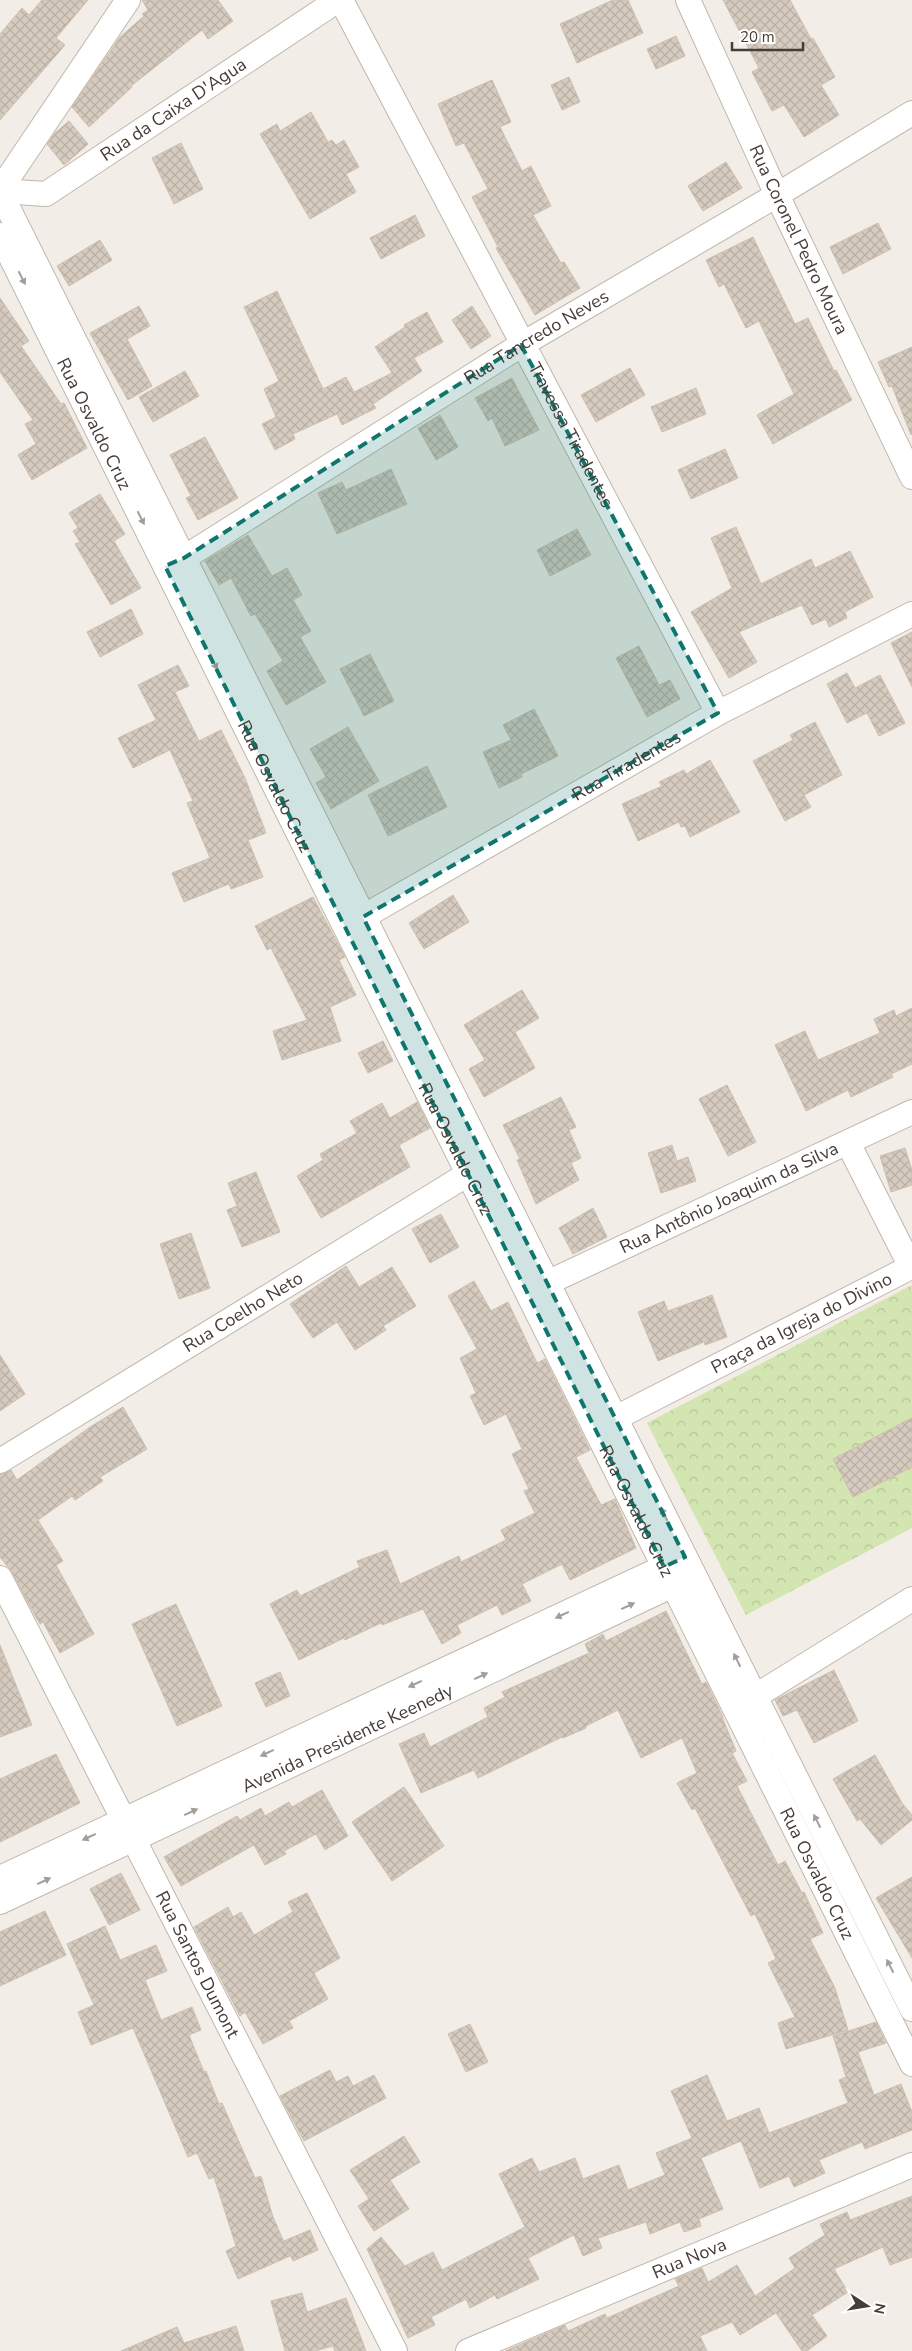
<svg xmlns="http://www.w3.org/2000/svg" width="912" height="2351" font-family="'Nunito Sans',sans-serif">
  <defs>
    <pattern id="park-crowns" width="20" height="18" patternUnits="userSpaceOnUse" patternTransform="scale(1.25)"><rect width="20" height="18" fill="#d3e5b0"/><path d="M2 6a3 3 0 1 1 6 0M12 15a3 3 0 1 1 6 0" fill="none" stroke="#b6c598"/></pattern>
    <pattern id="building-cross-hatch" width="8" height="8" patternUnits="userSpaceOnUse" patternTransform="scale(1.25)"><rect width="8" height="8" fill="#d6cbbf"/><path d="M0 0l8 8M0 8l8-8" fill="none" stroke="#b9afa5"/></pattern>
  </defs>
  <rect width="100%" height="100%" fill="#f2ede6"/>
  <polygon fill="url(#park-crowns)" points="912,1285 912,1528 746,1615 647,1423"/>
  <g fill="url(#building-cross-hatch)" stroke="#cebfaf">
    <polygon points="42,0 88,0 56,38 65,45 0,120 0,34 22,8 29,15"/>
    <polygon points="142,0 218,0 233,21 208,39 202,30 131,86 132,87 89,127 72,107 120,37 144,16 142,14 148,10"/>
    <polygon points="613,0 628,0 643,33 577,63 560,24"/>
    <polygon points="723,0 790,0 811,39 813,38 835,77 821,85 839,115 804,137 784,105 772,111 752,72 759,68"/>
    <polygon points="676,36 685,56 656,69 647,49"/>
    <polygon points="569,77 580,102 562,110 551,85"/>
    <polygon points="492,80 511,122 500,127 522,171 531,166 551,206 533,215 561,263 564,262 580,288 535,315 496,248 498,247 472,197 488,189 464,143 456,146 438,104"/>
    <polygon points="311,112 328,142 332,140 336,145 344,140 359,167 346,174 356,192 310,219 260,134 277,124 280,131"/>
    <polygon points="69,121 88,144 64,165 47,144 55,133"/>
    <polygon points="181,143 203,189 174,204 152,158"/>
    <polygon points="726,162 742,188 703,211 688,186"/>
    <polygon points="415,215 425,236 381,259 370,238"/>
    <polygon points="878,223 891,249 843,274 830,247"/>
    <polygon points="753,237 795,324 808,318 834,371 836,370 852,400 773,444 757,415 794,394 759,321 746,328 724,284 719,287 706,260"/>
    <polygon points="100,240 112,260 69,286 57,266"/>
    <polygon points="277,291 323,389 346,377 354,392 392,373 375,347 405,327 404,325 427,312 443,342 414,358 422,371 373,404 376,408 342,425 337,414 293,434 295,439 275,450 262,424 276,417 264,389 279,381 244,307"/>
    <polygon points="0,298 29,341 21,346 61,404 64,403 87,448 32,480 18,455 36,444 25,424 33,420 0,372"/>
    <polygon points="139,306 150,326 127,339 152,386 128,400 90,333"/>
    <polygon points="472,306 491,336 471,349 452,320"/>
    <polygon points="912,347 912,434 911,435 892,386 889,387 878,362"/>
    <polygon points="630,368 645,395 596,422 581,395"/>
    <polygon points="185,371 199,396 153,422 139,397"/>
    <polygon points="512,378 539,430 505,446 492,418 488,421 475,398"/>
    <polygon points="696,388 706,414 662,432 651,407"/>
    <polygon points="440,415 458,447 436,460 418,428"/>
    <polygon points="205,437 238,498 198,520 186,498 191,496 170,455"/>
    <polygon points="725,449 738,478 691,499 678,470"/>
    <polygon points="391,469 407,504 337,534 318,493 342,482 346,490"/>
    <polygon points="100,494 125,534 114,541 141,588 111,605 75,544 80,542 73,531 78,528 69,513"/>
    <polygon points="736,527 761,584 811,559 815,568 850,551 873,597 845,612 847,618 829,627 826,619 812,625 802,605 739,632 757,662 729,678 691,612 732,588 711,538"/>
    <polygon points="577,529 591,555 550,576 537,550"/>
    <polygon points="248,535 272,576 287,568 302,595 293,600 311,631 300,637 326,682 286,705 267,671 283,661 255,614 251,616 231,578 219,585 205,561"/>
    <polygon points="131,609 143,634 100,657 87,632"/>
    <polygon points="912,632 912,687 891,643"/>
    <polygon points="639,646 659,685 670,680 680,699 647,717 616,658"/>
    <polygon points="370,654 394,701 364,716 340,669"/>
    <polygon points="178,665 189,686 175,692 199,741 221,730 245,778 266,833 248,840 263,877 231,889 229,884 184,902 172,873 210,858 187,803 193,801 170,750 133,768 118,738 156,720 138,685"/>
    <polygon points="847,673 855,688 880,675 905,723 879,736 867,713 847,723 827,684"/>
    <polygon points="534,709 558,756 521,774 522,777 499,788 483,752 511,740 503,725"/>
    <polygon points="815,722 842,775 804,795 811,807 785,821 753,761 793,740 790,735"/>
    <polygon points="348,727 379,781 331,809 316,783 326,777 310,749"/>
    <polygon points="710,760 740,812 690,837 685,826 681,827 679,822 638,841 622,804 662,786 659,782 684,770 686,774"/>
    <polygon points="427,766 447,807 388,836 368,795"/>
    <polygon points="453,895 469,922 424,949 409,923"/>
    <polygon points="313,897 345,957 339,960 356,995 330,1007 341,1041 282,1060 273,1031 307,1020 271,948 267,950 255,926"/>
    <polygon points="522,990 539,1018 515,1032 535,1068 484,1097 469,1069 485,1060 464,1025"/>
    <polygon points="912,1008 912,1064 891,1074 893,1077 851,1097 848,1090 806,1111 775,1045 805,1031 818,1060 880,1033 874,1019 894,1010 896,1016"/>
    <polygon points="383,1041 393,1061 368,1073 358,1053"/>
    <polygon points="727,1085 756,1142 728,1156 699,1099"/>
    <polygon points="561,1097 576,1127 569,1130 581,1158 571,1163 579,1180 536,1204 517,1160 520,1159 503,1125"/>
    <polygon points="417,1102 430,1128 399,1145 410,1167 321,1218 297,1176 323,1160 320,1154 357,1133 350,1121 382,1103 390,1118"/>
    <polygon points="672,1145 677,1161 688,1157 696,1181 661,1193 648,1153"/>
    <polygon points="905,1148 912,1170 912,1185 891,1192 880,1156"/>
    <polygon points="256,1172 280,1232 242,1247 227,1210 237,1206 228,1183"/>
    <polygon points="593,1208 607,1237 573,1254 559,1228"/>
    <polygon points="441,1214 459,1247 430,1263 412,1229"/>
    <polygon points="191,1233 210,1288 179,1299 160,1244"/>
    <polygon points="346,1266 359,1287 392,1267 416,1306 383,1326 386,1330 355,1350 337,1322 313,1338 290,1304"/>
    <polygon points="474,1281 491,1311 508,1302 537,1363 545,1359 590,1450 576,1457 601,1505 615,1499 636,1548 570,1580 562,1564 522,1584 531,1601 502,1615 497,1605 457,1625 461,1633 442,1644 423,1609 382,1625 381,1623 345,1640 344,1638 299,1660 270,1604 297,1590 300,1596 360,1567 357,1561 387,1550 400,1584 459,1556 461,1562 506,1540 501,1530 535,1513 524,1491 529,1489 512,1454 522,1449 506,1414 484,1425 470,1396 476,1393 460,1358 477,1349 448,1296"/>
    <polygon points="712,1295 727,1337 705,1345 704,1342 658,1361 638,1312 664,1301 668,1311"/>
    <polygon points="0,1355 25,1394 0,1411"/>
    <polygon points="123,1407 147,1449 100,1477 103,1481 75,1500 72,1496 38,1520 63,1561 56,1565 94,1634 60,1653 43,1622 40,1624 32,1610 12,1572 0,1557 0,1475 11,1470 17,1480 90,1427"/>
    <polygon points="912,1418 912,1467 853,1497 833,1459"/>
    <polygon points="176,1604 222,1706 177,1726 132,1624"/>
    <polygon points="666,1611 702,1684 706,1682 723,1717 722,1717 736,1751 732,1753 747,1781 737,1786 778,1865 785,1861 802,1893 804,1892 823,1933 810,1939 835,1988 848,2030 786,2049 778,2023 795,2017 768,1963 776,1959 755,1914 751,1916 695,1808 692,1810 677,1783 697,1773 682,1738 641,1758 618,1710 586,1726 586,1728 563,1738 562,1737 478,1778 474,1770 421,1793 399,1744 424,1733 430,1747 488,1717 484,1708 505,1697 502,1692 589,1653 585,1644 603,1634 606,1641"/>
    <polygon points="0,1645 32,1725 0,1737"/>
    <polygon points="834,1670 858,1721 814,1743 797,1710 783,1716 775,1700"/>
    <polygon points="280,1672 290,1696 266,1707 255,1683"/>
    <polygon points="56,1754 80,1803 0,1842 0,1779"/>
    <polygon points="875,1755 902,1803 912,1815 912,1820 881,1845 860,1819 857,1821 833,1779"/>
    <polygon points="404,1787 444,1846 392,1881 352,1822"/>
    <polygon points="322,1790 348,1836 325,1850 316,1834 284,1851 286,1854 265,1865 254,1845 181,1886 164,1857 237,1816 240,1820 261,1808 265,1816 289,1802 292,1807"/>
    <polygon points="121,1873 140,1910 109,1925 90,1889"/>
    <polygon points="912,1877 912,1958 876,1898"/>
    <polygon points="307,1893 340,1958 314,1973 328,1999 289,2021 293,2028 263,2044 245,2012 240,2016 194,1927 228,1907 233,1917 241,1912 254,1935 293,1912 288,1902"/>
    <polygon points="45,1911 66,1955 0,1986 0,1932"/>
    <polygon points="105,1926 120,1960 156,1945 167,1971 145,1980 161,2020 192,2007 201,2030 189,2035 204,2072 206,2071 219,2104 222,2103 255,2178 261,2176 273,2217 290,2256 238,2279 226,2251 236,2246 214,2177 209,2179 197,2153 188,2157 133,2028 91,2045 78,2012 94,2005 67,1944"/>
    <polygon points="876,2022 886,2043 858,2052 874,2095 901,2084 912,2112 912,2130 865,2149 862,2142 819,2160 825,2173 794,2187 789,2176 760,2188 741,2141 701,2158 723,2209 699,2219 701,2226 684,2232 680,2222 650,2234 646,2222 598,2238 602,2248 583,2256 574,2235 528,2258 539,2279 497,2299 495,2295 470,2308 466,2299 431,2317 435,2325 408,2338 367,2249 381,2237 405,2266 433,2252 442,2270 525,2227 499,2174 532,2158 539,2172 575,2158 583,2179 619,2165 628,2190 665,2175 656,2153 692,2138 671,2091 707,2075 727,2121 759,2108 769,2133 848,2103 839,2080 846,2077 833,2036"/>
    <polygon points="470,2024 488,2062 466,2072 448,2034"/>
    <polygon points="330,2070 336,2082 348,2076 353,2086 374,2075 386,2098 304,2141 280,2096"/>
    <polygon points="404,2136 420,2162 390,2180 409,2209 374,2231 358,2206 369,2199 350,2170"/>
    <polygon points="912,2196 912,2257 890,2265 883,2247 834,2269 848,2292 812,2315 827,2336 807,2351 802,2351 776,2313 740,2335 732,2322 700,2336 707,2351 505,2351 565,2325 568,2331 605,2314 607,2318 679,2286 675,2279 702,2268 708,2282 737,2265 755,2296 795,2268 789,2258 825,2235 820,2224 847,2212 850,2220"/>
    <polygon points="310,2230 318,2250 293,2261 284,2241"/>
    <polygon points="302,2293 307,2312 346,2298 366,2351 335,2351 333,2346 315,2351 285,2351 271,2301"/>
    <polygon points="236,2326 244,2351 121,2351 177,2327 184,2343"/>
  </g>
  <g fill="none" stroke-linecap="round" stroke-linejoin="round">
    <defs>
      <g id="street">
        <path id="s1" d="M341,0L718,713"/>
        <path id="s2" d="M688,0L777,195L912,477"/>
        <polyline points="0,190 128,0"/>
        <path id="s3" d="M0,191L46,194L338,0"/>
        <polyline points="0,192 912,2009"/>
        <path id="s4" d="M0,235L912,2064"/>
        <path id="s5" d="M169,564L184,558L521,345L777,195L912,113"/>
        <path id="s6" d="M348,923L363,917L718,713L912,614"/>
        <path id="s7" d="M547,1283L912,1112"/>
        <path id="s8" d="M602,1425L911,1267L848,1143"/>
        <path id="s9" d="M0,1461L481,1166"/>
        <path id="s10" d="M0,1578L395,2351"/>
        <polyline points="743,1704 912,1599"/>
        <polyline points="0,1878 679,1560"/>
        <path id="s11" d="M0,1902L686,1579"/>
        <path id="s12" d="M468,2351L912,2165"/>
      </g>
    </defs>
    <use href="#street" stroke="#c0b7ac" stroke-width="26"/>
    <use href="#street" stroke="#fff" stroke-width="24"/>
  </g>
  <defs><path id="oneway-solid" d="M-6-.8H1V-3.2L6.5 0L1 3.2V.8H-6Z" transform="scale(1.25)"/></defs>
  <g fill="#a29e9a">
    <use href="#oneway-solid" transform="translate(22 278) rotate(63)"/>
    <use href="#oneway-solid" transform="translate(141 518) rotate(63)"/>
    <use href="#oneway-solid" transform="translate(214 663) rotate(64)"/>
    <use href="#oneway-solid" transform="translate(317 871) rotate(64)"/>
    <use href="#oneway-solid" transform="translate(664 1514) rotate(-117)"/>
    <use href="#oneway-solid" transform="translate(628 1606) rotate(-25)"/>
    <use href="#oneway-solid" transform="translate(562 1615) rotate(155)"/>
    <use href="#oneway-solid" transform="translate(737 1660) rotate(-117)"/>
    <use href="#oneway-solid" transform="translate(481 1676) rotate(-25)"/>
    <use href="#oneway-solid" transform="translate(415 1684) rotate(155)"/>
    <use href="#oneway-solid" transform="translate(267 1753) rotate(155)"/>
    <use href="#oneway-solid" transform="translate(191 1812) rotate(-25)"/>
    <use href="#oneway-solid" transform="translate(817 1821) rotate(-117)"/>
    <use href="#oneway-solid" transform="translate(89 1837) rotate(155)"/>
    <use href="#oneway-solid" transform="translate(44 1881) rotate(-25)"/>
    <use href="#oneway-solid" transform="translate(890 1966) rotate(-117)"/>
  </g>
  <path fill="#0f766e" fill-opacity="0.2" stroke="#0f766e" stroke-width="4" stroke-dasharray="10 6" stroke-linejoin="round" d="M521,345L718,713L363,917L685,1557L664,1567L165,566L184,558Z"/>
  <g text-anchor="middle" stroke-width="4" stroke-linejoin="round" paint-order="stroke">
    <g font-size="18" fill="#453d36" stroke="#fff">
      <text dy="6" stroke="none"><textPath href="#s3" startOffset="199">Rua da Caixa D'Agua</textPath></text>
      <text dy="6" stroke="none"><textPath href="#s2" startOffset="264">Rua Coronel Pedro Moura</textPath></text>
      <text dy="6" stroke="none"><textPath href="#s5" startOffset="432">Rua Tancredo Neves</textPath></text>
      <text dy="6" stroke="none"><textPath href="#s4" startOffset="211">Rua Osvaldo Cruz</textPath></text>
      <text dy="6" stroke="none"><textPath href="#s1" startOffset="492">Travessa Tiradentes</textPath></text>
      <text dy="6" stroke="none"><textPath href="#s6" startOffset="320">Rua Tiradentes</textPath></text>
      <text dy="6" stroke="none"><textPath href="#s4" startOffset="616">Rua Osvaldo Cruz</textPath></text>
      <text dy="6" stroke="none"><textPath href="#s4" startOffset="1021">Rua Osvaldo Cruz</textPath></text>
      <text dy="6" stroke="none"><textPath href="#s7" startOffset="201">Rua Antônio Joaquim da Silva</textPath></text>
      <text dy="6" stroke="none"><textPath href="#s9" startOffset="285">Rua Coelho Neto</textPath></text>
      <text dy="6" stroke="none"><textPath href="#s8" startOffset="224">Praça da Igreja do Divino</textPath></text>
      <text dy="6" stroke="none"><textPath href="#s4" startOffset="1426">Rua Osvaldo Cruz</textPath></text>
      <text dy="6" stroke="none"><textPath href="#s11" startOffset="384">Avenida Presidente Keenedy</textPath></text>
      <text dy="6" stroke="none"><textPath href="#s4" startOffset="1831">Rua Osvaldo Cruz</textPath></text>
      <text dy="6" stroke="none"><textPath href="#s10" startOffset="434">Rua Santos Dumont</textPath></text>
      <text dy="6" stroke="none"><textPath href="#s12" startOffset="240">Rua Nova</textPath></text>
    </g>
  </g>
  <g transform="translate(867 2306) rotate(102)" stroke="#ffffff" stroke-width="4" paint-order="stroke">
  <path d="M0-4L9 19L0 12L-9 19Z" fill="#453d36"/>
  <text y="-8" font-size="14" font-weight="bold" text-anchor="middle" fill="#453d36">N</text>
  </g>
  <path d="M732 42v8h71v-8" fill="none" stroke="#453d36" stroke-width="2.5"/>
  <text x="740" y="42" font-size="15" fill="#453d36" stroke="#ffffff" stroke-width="4" paint-order="stroke">20 m</text>
</svg>
